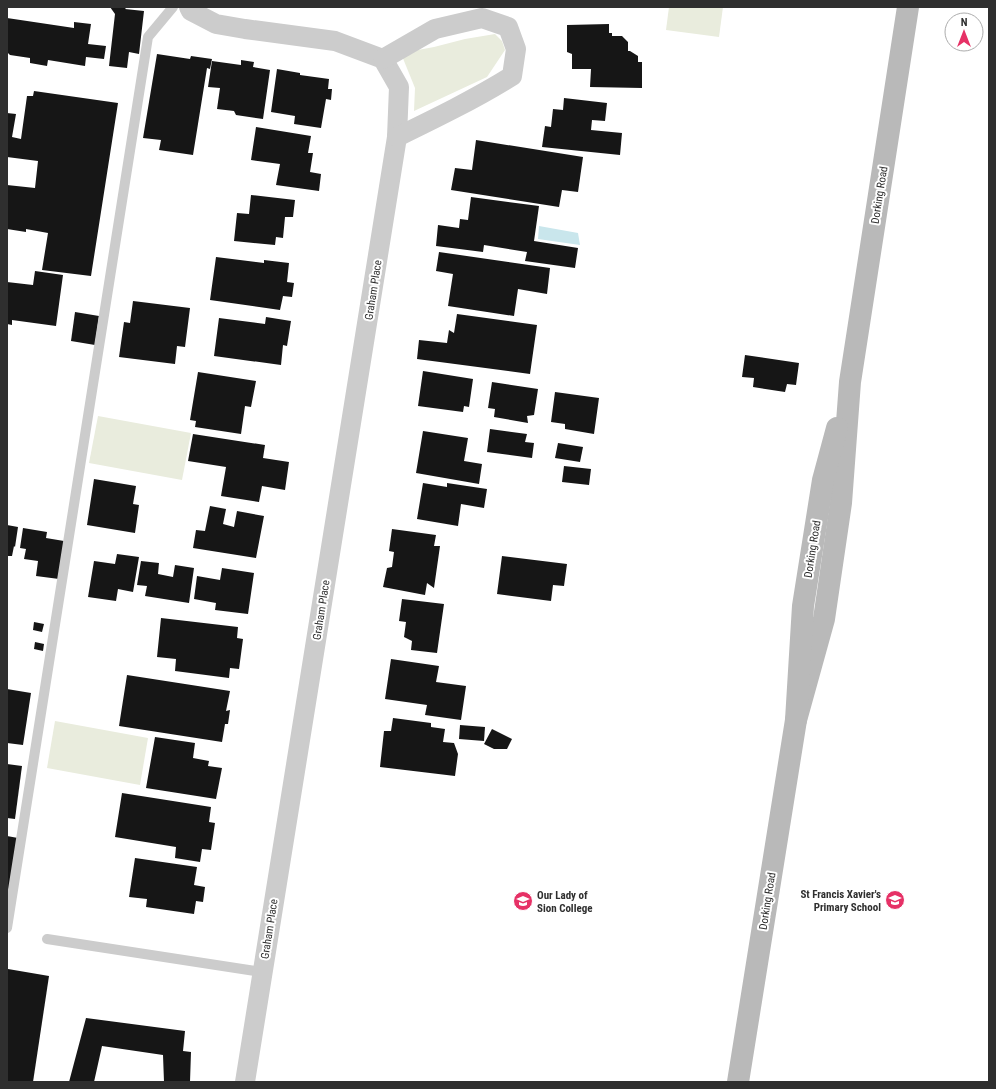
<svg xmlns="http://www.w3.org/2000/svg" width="996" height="1089" font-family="'Roboto Condensed',sans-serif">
  <rect width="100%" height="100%" fill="#fff"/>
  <g fill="#e9ecdd">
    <polygon points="669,7 723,7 719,37 666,30"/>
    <polygon points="495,34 502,41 505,50 487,77 414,111 415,88 402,56 407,52 434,47 465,39"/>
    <polygon points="98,416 191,433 182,480 89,463"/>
    <polygon points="55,721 148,738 140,785 47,768"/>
  </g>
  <polygon fill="#c9e6ec" points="539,226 578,233 580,245 538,239"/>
  <g fill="#161616">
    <polygon points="110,7 127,7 125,9 144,11 139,54 129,52 127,68 109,66 115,14"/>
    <polygon points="7,18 74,28 74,22 91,24 88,44 106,46 104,59 86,57 85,66 48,60 47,66 30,63 30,58 10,55 7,52"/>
    <polygon points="609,24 609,33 612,33 612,36 622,36 628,42 628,51 630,51 638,56 638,62 642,62 642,88 590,87 591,69 572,69 572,54 567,52 567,25"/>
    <polygon points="157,54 190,59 191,56 212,59 210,69 207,68 193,155 159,150 161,140 143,138"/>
    <polygon points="241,60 254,62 253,67 270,70 263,119 236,115 234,111 217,109 220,88 208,87 212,61 241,65"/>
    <polygon points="277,69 300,73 300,75 329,79 328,89 332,89 331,100 326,99 321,128 294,124 295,116 271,112"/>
    <polygon points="34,91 118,103 91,276 42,270 48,233 26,229 26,232 7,229 7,185 35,188 38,161 7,157 7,113 16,114 12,137 21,139 27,96 33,96"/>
    <polygon points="564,98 607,103 605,121 592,120 591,130 622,133 620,155 542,147 545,126 551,127 553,109 563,110"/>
    <polygon points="256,127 311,136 308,153 313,153 310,172 321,174 319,191 276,185 280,164 251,160"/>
    <polygon points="476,140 583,157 578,192 562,190 559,207 451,190 455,168 472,170"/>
    <polygon points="251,195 295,200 293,217 285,217 283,238 276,237 275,245 234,241 237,213 249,214"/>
    <polygon points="471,197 539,206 534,241 578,248 575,268 525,261 527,252 484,245 483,252 436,246 438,225 459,228 460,219 468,220"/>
    <polygon points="439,252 550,268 547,294 518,289 514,316 448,306 453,274 436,271"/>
    <polygon points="216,257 264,263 264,260 289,263 287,282 294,283 292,297 283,296 280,310 210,300"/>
    <polygon points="35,271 63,275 56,326 12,320 12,325 7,324 7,282 33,285"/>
    <polygon points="133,301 190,308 185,347 177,346 175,364 119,357 124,322 130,323"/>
    <polygon points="75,312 99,316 95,345 71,341"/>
    <polygon points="457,314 537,325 530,374 417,359 419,340 447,343 449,330 454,333"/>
    <polygon points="266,317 291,321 287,346 283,345 281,365 214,356 219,318 265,324"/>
    <polygon points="745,355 799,363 796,385 787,384 785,392 753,387 754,378 742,377"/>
    <polygon points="423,371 473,379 469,407 464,406 463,412 418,406"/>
    <polygon points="198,372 256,381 251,407 245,406 241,434 195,427 196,421 190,420"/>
    <polygon points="492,382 538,389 534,415 527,416 528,423 494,417 495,409 488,408"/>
    <polygon points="555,392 599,398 594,434 565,429 565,424 551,422"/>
    <polygon points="490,429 527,434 525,442 534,443 532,458 487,452"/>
    <polygon points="423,431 468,438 464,461 482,464 479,484 416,473"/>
    <polygon points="193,434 265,445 263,458 289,462 285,490 262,486 259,502 221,496 226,467 188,461"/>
    <polygon points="558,443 583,447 580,462 555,458"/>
    <polygon points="564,466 591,469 589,485 562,482"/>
    <polygon points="94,479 136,486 133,504 139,505 135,533 87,525"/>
    <polygon points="423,483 447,487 447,483 487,489 484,508 461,504 458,526 417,519"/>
    <polygon points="210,506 226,509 223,524 234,527 237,511 264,516 256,558 193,548 196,530 205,531"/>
    <polygon points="7,525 18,527 15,547 14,546 12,556 7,556"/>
    <polygon points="23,528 47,532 46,538 64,541 59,579 36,576 38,561 24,559 26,549 20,548"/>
    <polygon points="392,529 436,535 434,546 440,546 434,588 427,583 425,595 383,587 387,568 392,567 394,552 389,551"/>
    <polygon points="117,554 139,557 133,592 118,589 116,601 88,597 94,561 115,564"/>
    <polygon points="502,556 567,564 564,586 553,585 551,601 497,594"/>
    <polygon points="141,561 159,563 158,574 173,577 175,565 194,568 189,603 145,596 147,586 137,585"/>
    <polygon points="222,568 254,573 248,614 215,610 216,603 194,599 197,576 220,580"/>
    <polygon points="402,599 444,604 437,653 411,650 412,641 404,637 406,622 399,621"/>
    <polygon points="161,618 238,627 237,638 243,639 239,669 230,668 229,678 175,671 176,659 157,657"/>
    <polygon points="34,622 44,624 42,632 33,630"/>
    <polygon points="35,642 44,644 43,651 34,649"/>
    <polygon points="391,659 439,666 436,682 466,686 461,720 425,715 427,705 385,699"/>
    <polygon points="127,675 230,691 226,711 230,710 228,724 225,724 222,742 119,726"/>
    <polygon points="7,689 31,693 23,745 7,743"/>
    <polygon points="393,718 431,723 431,727 445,729 443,742 454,743 458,754 455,776 380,767 384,731 391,731"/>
    <polygon points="460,725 485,727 484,741 459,739"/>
    <polygon points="492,729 512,739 507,749 494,749 484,744"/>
    <polygon points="155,737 195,743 193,758 209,761 208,766 222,768 216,799 146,788"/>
    <polygon points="7,764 22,766 15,819 7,818"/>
    <polygon points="122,793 211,807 209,822 215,823 211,850 202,849 200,862 175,858 176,847 115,837"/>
    <polygon points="7,836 18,838 7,899"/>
    <polygon points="135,858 197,867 194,885 205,887 203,902 196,901 194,914 146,907 147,899 129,897"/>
    <polygon points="8,969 49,976 33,1082 7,1082"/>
    <polygon points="86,1018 185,1031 183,1051 191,1052 190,1082 164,1082 163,1055 102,1046 94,1082 69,1082"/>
  </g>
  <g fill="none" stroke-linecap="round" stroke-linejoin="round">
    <g stroke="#ccc" stroke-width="10">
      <polyline points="7,928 148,37 173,7"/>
      <polyline points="47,939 262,972"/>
    </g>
    <g stroke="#ccc" stroke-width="20">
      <polyline points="189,7 191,11 216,24 245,29 335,41 383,59 399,87 397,137 245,1082"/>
      <path d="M383,59L435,29L482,18L508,27L516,49L512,76C475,99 436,118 397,137"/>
    </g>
    <g stroke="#b9b9b9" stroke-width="22">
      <polyline points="796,720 824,619 841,503 850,382 908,7"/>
      <polyline points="738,1082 796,720 803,606 823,480 837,428"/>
    </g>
  </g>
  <defs>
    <symbol id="school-disc" viewBox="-11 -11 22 22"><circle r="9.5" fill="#e63166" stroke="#fff"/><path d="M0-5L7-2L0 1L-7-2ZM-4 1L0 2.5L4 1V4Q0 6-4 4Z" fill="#fff"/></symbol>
  </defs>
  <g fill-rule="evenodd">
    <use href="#school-disc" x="884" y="889" width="22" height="22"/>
    <use href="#school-disc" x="512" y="890" width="22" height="22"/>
  </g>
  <g text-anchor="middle" stroke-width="4" stroke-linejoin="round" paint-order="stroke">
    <g font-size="11" fill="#2f2f2f" stroke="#fff">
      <text transform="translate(879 195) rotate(-81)" y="4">Dorking Road</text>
      <text transform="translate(373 290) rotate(-81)" y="4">Graham Place</text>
      <text transform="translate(812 549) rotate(-81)" y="4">Dorking Road</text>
      <text transform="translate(321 610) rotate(-81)" y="4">Graham Place</text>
      <text transform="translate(767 901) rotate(-81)" y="4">Dorking Road</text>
      <text transform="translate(269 929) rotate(-81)" y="4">Graham Place</text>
    </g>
    <g font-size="11" font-weight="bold" fill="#2f2f2f" stroke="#fff" text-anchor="end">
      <text x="881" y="898">St Francis Xavier's<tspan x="881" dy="13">Primary School</tspan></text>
      <text x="537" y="899" text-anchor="start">Our Lady of<tspan x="537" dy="13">Sion College</tspan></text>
    </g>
  </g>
  <rect width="996" height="1089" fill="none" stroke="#2f2f2f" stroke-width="16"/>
  <g transform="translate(964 32)"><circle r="19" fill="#ffffff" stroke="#acacac"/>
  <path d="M0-3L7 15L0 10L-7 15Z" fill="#e63166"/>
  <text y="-6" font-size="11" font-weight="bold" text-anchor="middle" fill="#2f2f2f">N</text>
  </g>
</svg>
